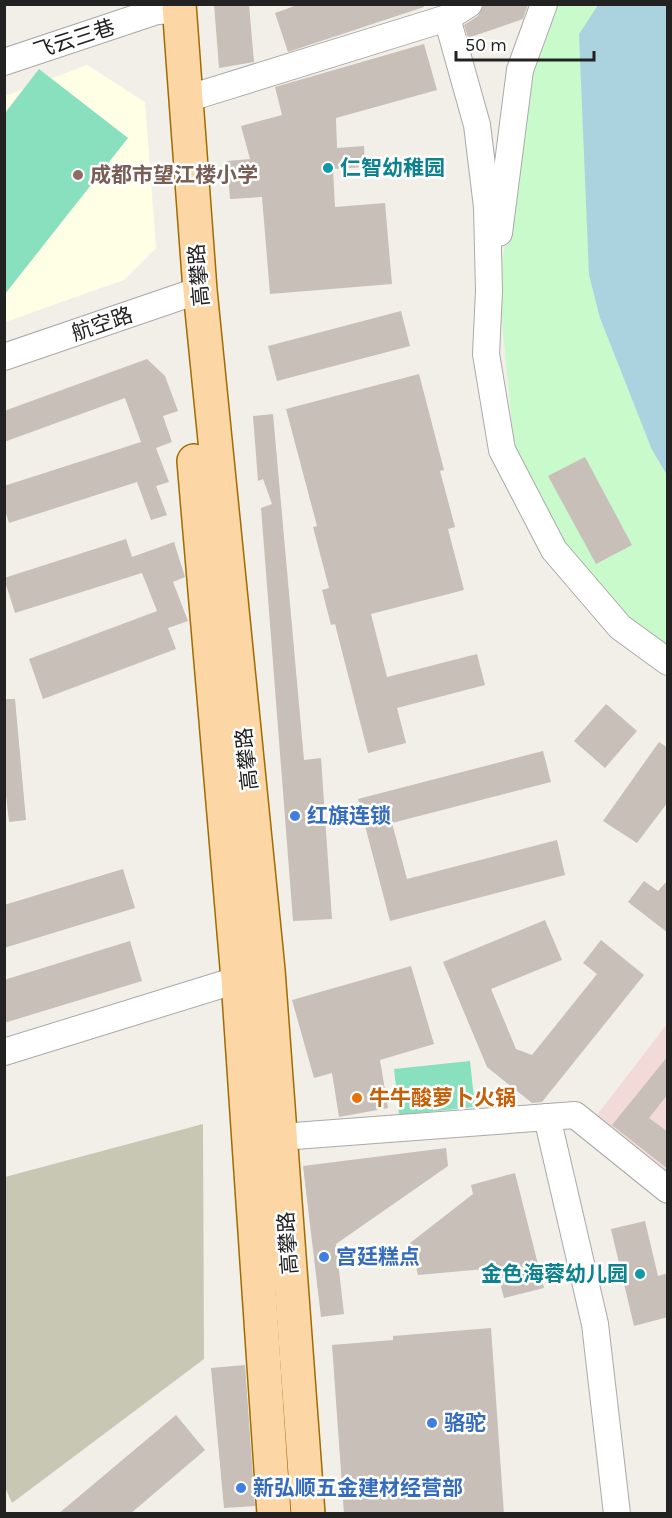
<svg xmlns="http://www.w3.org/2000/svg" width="672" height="1518" font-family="Karla,'Noto Sans SC',sans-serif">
  <rect width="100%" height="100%" fill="#f2efe9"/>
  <polygon fill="#f2dad9" points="667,1024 667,1180 594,1119"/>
  <polygon fill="#ffffe5" points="87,65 145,102 156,248 124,280 5,322 5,96"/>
  <polygon fill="#c7c7b4" points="203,1124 204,1359 12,1503 4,1485 5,1177"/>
  <polygon fill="#c8facc" points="542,5 598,5 579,34 600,318 652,450 667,475 667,652 649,638 603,594 562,537 514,444 499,292 527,60"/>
  <g fill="#88e0be">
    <polygon points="39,69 128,138 5,294 5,113"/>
    <polygon points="470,1061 475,1107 399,1115 394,1069"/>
  </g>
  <polygon fill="#aad3df" points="598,5 667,5 667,475 652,450 600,318 589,275 579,34"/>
  <g fill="#c7bfb8">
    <polygon points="214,4 249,4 254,62 219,68"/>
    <polygon points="300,4 424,4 424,7 288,52 275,13"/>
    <polygon points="484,4 528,4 523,19 468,38 464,25 478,16"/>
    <polygon points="424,44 437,90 336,118 337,148 364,146 365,167 333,169 335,207 385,203 392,284 270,294 262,197 230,199 227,161 250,159 241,126 282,115 275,87"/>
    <polygon points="401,311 410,346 277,381 268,346"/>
    <polygon points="147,359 165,376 178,411 163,416 172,442 156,448 169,482 156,486 167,515 151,520 137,482 9,523 4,507 4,486 141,442 125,398 4,442 4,411"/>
    <polygon points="419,374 444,470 440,471 455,527 448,529 464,590 371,614 387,677 477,654 485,685 397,708 406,743 368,753 335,624 331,625 322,590 329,588 313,527 317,526 286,409"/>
    <polygon points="273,414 304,760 321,758 332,919 293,921 261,508 272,504 263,479 258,481 253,416"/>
    <polygon points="585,457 632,545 596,564 548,476"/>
    <polygon points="126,539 132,557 174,542 185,577 173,582 188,621 168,628 176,649 43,699 29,659 157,611 142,573 15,613 4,578"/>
    <polygon points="4,699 15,699 26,820 9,822 4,778"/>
    <polygon points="606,704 637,731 605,768 574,741"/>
    <polygon points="659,742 668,748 668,802 637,843 603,821"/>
    <polygon points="543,751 551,782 392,823 407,879 557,840 565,875 390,921 358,799"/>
    <polygon points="123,869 135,908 4,948 4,905"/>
    <polygon points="668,880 668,933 628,902 644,881 658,891"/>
    <polygon points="545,920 562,960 491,989 516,1049 532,1055 597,974 583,963 601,940 644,975 542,1102 532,1103 487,1067 443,962"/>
    <polygon points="130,941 142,981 4,1023 4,980"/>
    <polygon points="411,966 434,1044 380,1060 388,1108 339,1117 332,1073 314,1078 292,1000"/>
    <polygon points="668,1056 668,1094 649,1118 668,1132 668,1169 612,1125"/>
    <polygon points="446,1148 448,1166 336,1244 344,1314 321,1317 303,1166"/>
    <polygon points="515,1173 544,1288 504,1298 496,1268 418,1275 410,1243 473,1194 471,1185"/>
    <polygon points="645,1221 658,1276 668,1273 668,1317 634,1326 611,1229"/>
    <polygon points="491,1328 504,1514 344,1514 332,1345 393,1340 393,1336"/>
    <polygon points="245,1365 255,1506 224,1508 211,1368"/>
    <polygon points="176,1415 205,1450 130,1514 58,1514"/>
  </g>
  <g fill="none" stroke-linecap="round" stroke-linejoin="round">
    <defs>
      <g id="minor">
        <polyline points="447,18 477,125 487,207 489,291 486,354 502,450 554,550 620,627 668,662"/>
        <polyline points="4,62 157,11 179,10"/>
        <polyline points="186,99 447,18 469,4"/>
        <polyline points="499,233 520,70 544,4"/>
        <polyline points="4,357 200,290"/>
        <polyline points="4,1052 253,975"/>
        <polyline points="547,1117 595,1324 617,1514"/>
        <polyline points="281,1137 575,1115 668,1190"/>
      </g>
      <g id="major">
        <polyline points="179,4 200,290 268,970 308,1514"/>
        <polyline points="194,461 238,979 274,1514"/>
      </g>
    </defs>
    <use href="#minor" stroke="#a9a9a9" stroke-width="28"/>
    <use href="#major" stroke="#a06b00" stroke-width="36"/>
    <use href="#minor" stroke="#fff" stroke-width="26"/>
    <use href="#major" stroke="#fcd6a4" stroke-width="33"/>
  </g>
  <g fill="#0f9aa8" stroke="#fff" stroke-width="2">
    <circle cx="328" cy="168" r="6"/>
    <circle cx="640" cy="1274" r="6"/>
  </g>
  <circle fill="#8d6e63" stroke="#fff" stroke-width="2" cx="78" cy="175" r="6"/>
  <g fill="#3f7fe0" stroke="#fff" stroke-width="2">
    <circle cx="295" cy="816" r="6"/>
    <circle cx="324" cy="1257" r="6"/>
    <circle cx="432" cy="1423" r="6"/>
    <circle cx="241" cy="1488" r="6"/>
  </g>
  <circle fill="#e8710a" stroke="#fff" stroke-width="2" cx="357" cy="1098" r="6"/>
  <g text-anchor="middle" stroke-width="5" stroke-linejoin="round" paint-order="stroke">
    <g font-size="21" fill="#222" stroke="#fff">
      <text transform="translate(74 39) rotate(-18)" y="7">飞云三巷</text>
      <text transform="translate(199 275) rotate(-95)" y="7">高攀路</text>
      <text transform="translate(102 324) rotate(-19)" y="7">航空路</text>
      <text transform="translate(247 759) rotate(-96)" y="7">高攀路</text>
      <text transform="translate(288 1243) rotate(-94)" y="7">高攀路</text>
    </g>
    <g font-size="21" font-weight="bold" fill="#0d838f" stroke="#fff" text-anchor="start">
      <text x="340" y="175">仁智幼稚园</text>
      <text x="628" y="1281" text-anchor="end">金色海蓉幼儿园</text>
    </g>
    <g font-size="21" font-weight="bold" fill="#785e54" stroke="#fff" text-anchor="start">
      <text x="90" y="182">成都市望江楼小学</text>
    </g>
    <g font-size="21" font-weight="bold" fill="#366cbe" stroke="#fff" text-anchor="start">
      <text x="307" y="823">红旗连锁</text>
      <text x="336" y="1264">宫廷糕点</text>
      <text x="444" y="1430">骆驼</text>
      <text x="253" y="1495">新弘顺五金建材经营部</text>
    </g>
    <g font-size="21" font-weight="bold" fill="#c56008" stroke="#fff" text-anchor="start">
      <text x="369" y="1105">牛牛酸萝卜火锅</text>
    </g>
  </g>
  <rect width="672" height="1518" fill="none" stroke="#222222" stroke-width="12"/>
  <path d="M456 51v9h138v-9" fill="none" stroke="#222222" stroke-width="3"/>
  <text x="465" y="51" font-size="18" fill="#222222" stroke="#ffffff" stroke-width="4.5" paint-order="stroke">50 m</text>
</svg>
